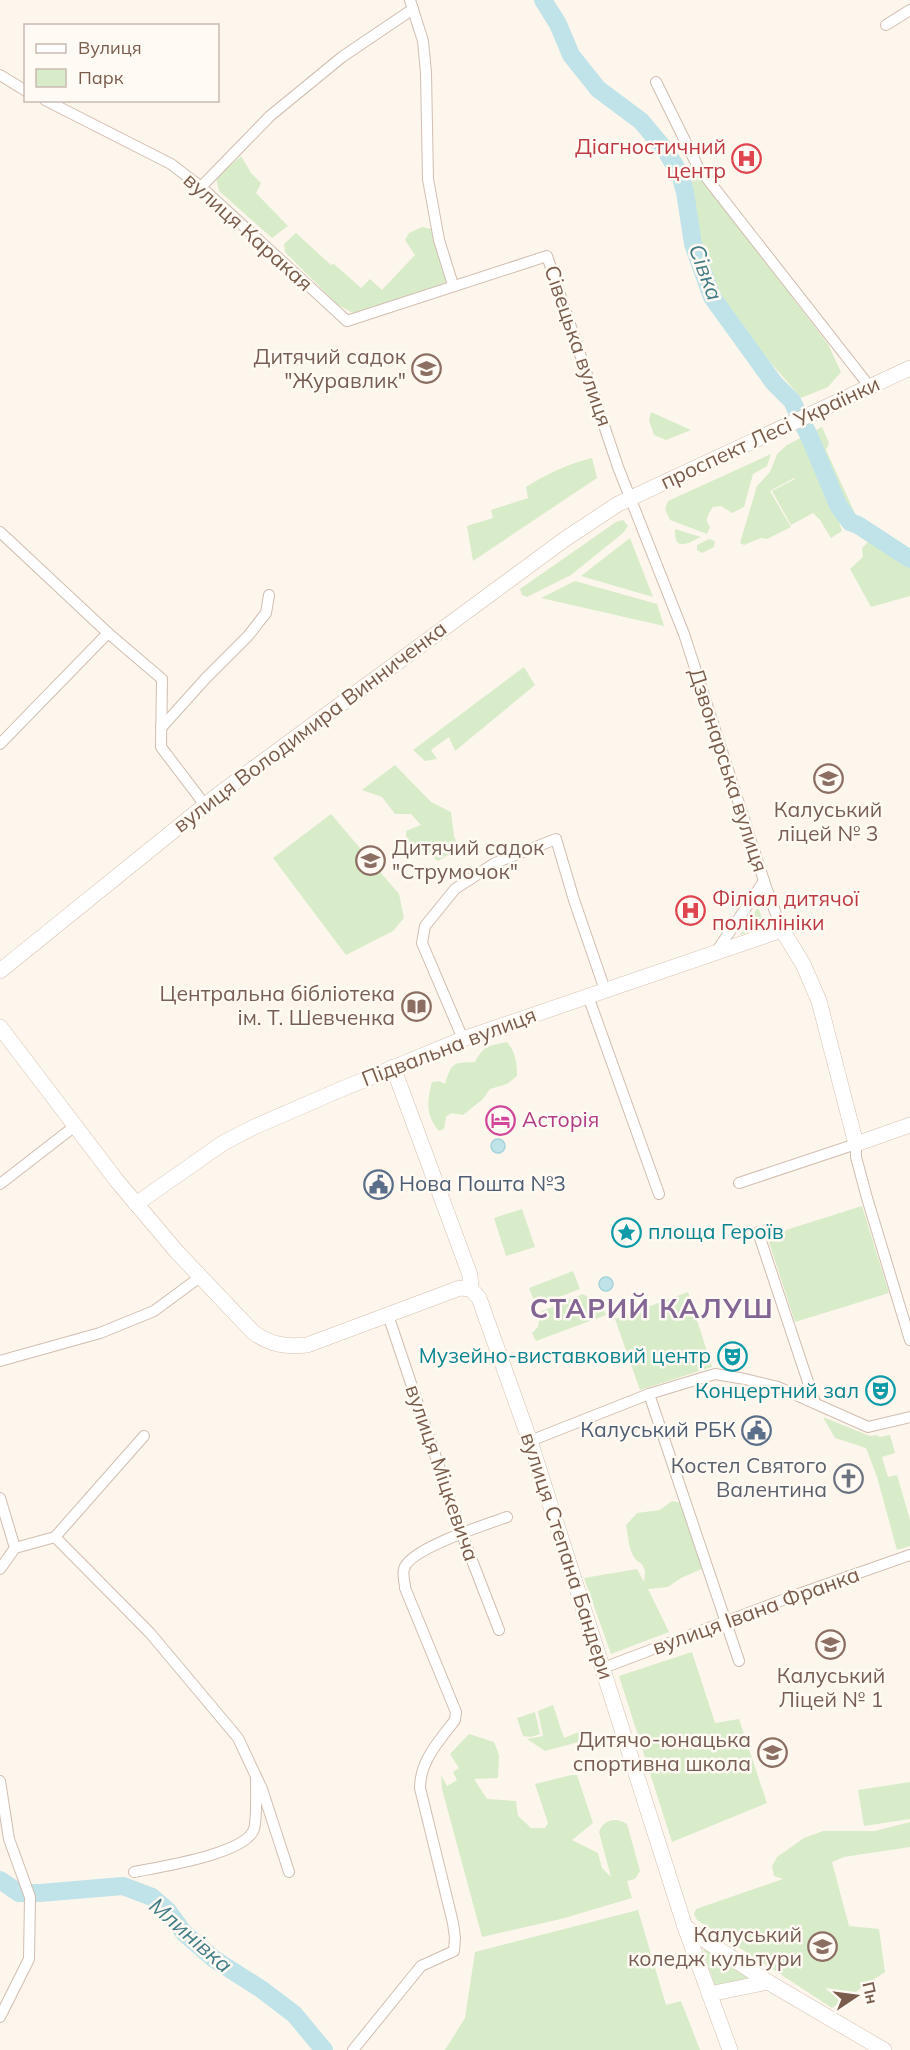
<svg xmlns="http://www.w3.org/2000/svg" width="910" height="2050" font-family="Mulish,sans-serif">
  <rect width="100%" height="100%" fill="#fdf6ec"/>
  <g fill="#d8ecc9">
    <polygon points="241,156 251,173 261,183 256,193 288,226 272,238 219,191 216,178"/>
    <path d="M691,170L697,173L828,344L841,372L828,387L801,398C780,373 756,347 737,320C706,276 695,225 685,174Z"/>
    <polygon points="422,227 431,229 446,283 353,313 338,305 285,252 284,244 296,233 331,265 334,264 361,288 370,279 382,290 415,255 405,240 409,233"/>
    <polygon points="651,412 691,430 666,440 654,435 649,420"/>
    <polygon points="822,427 829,443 826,450 858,520 839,522 842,531 831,538 820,520 813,513 791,525 772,491 795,479 794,478 770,491 791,527 767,539 761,538 744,545 740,543 757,486 770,472 777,454 787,445"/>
    <path d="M771,454L767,466L753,474L744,507L732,513L721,506L713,507C708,514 704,520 710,527L707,534L670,520L665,509L668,501Z"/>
    <path d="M592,458L597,478L473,561L467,526L493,518L491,510L528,498L526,487C547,474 567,464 592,458Z"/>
    <polygon points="623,520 628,526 623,533 571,575 527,597 522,595 520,589 616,522"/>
    <path d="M675,529L701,537C687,544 674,552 675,529Z"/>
    <polygon points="877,533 905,551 910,551 910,596 871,607 850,569 863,557 862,548"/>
    <polygon points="630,538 653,597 581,576"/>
    <polygon points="709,539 715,541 714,547 702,553 697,550 697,545"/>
    <polygon points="575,581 657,604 664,626 541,598"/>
    <polygon points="524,667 535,685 455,751 449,737 431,750 437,759 425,761 413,750"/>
    <polygon points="395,765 431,802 451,812 454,836 459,848 438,861 416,845 406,844 406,831 421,825 411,814 395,814 382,797 362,790"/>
    <polygon points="331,814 399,894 404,918 393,931 346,955 273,858"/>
    <polygon points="758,907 765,926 740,935"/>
    <path d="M507,1042C516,1052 517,1064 517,1076L507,1084L490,1089L483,1099L463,1115L451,1113L446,1117L444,1129L439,1131C425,1115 427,1100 432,1082L439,1081L445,1084C452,1062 452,1063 475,1062C484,1045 489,1046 507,1042Z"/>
    <polygon points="862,1206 889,1293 795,1322 767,1236"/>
    <polygon points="522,1209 535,1247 506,1256 494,1218"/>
    <polygon points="573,1271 580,1289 536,1306 529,1288"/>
    <polygon points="688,1292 712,1367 640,1390 615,1319"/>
    <polygon points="583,1294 596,1302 602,1304 606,1315 536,1341 532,1333 538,1327 540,1312"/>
    <polygon points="823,1417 870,1436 876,1435 880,1437 890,1435 895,1453 882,1457 888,1477 897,1475 910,1520 910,1546 897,1550 877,1477 866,1448 835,1438"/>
    <path d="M672,1501L681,1503L704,1568L681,1578L668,1587L648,1589L669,1632L611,1654L584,1578L637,1569L644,1582L645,1571L642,1564C628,1557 629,1539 626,1525L637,1513L660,1510Z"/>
    <polygon points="692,1652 715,1723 739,1719 767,1803 672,1842 619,1676"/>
    <polygon points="553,1705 564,1738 581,1731 582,1741 545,1751 527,1739 543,1736 538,1711"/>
    <polygon points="535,1712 540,1734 531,1737 523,1736 517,1718"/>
    <path d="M469,1734L494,1742L499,1755L498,1778L474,1779L487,1799L516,1801L518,1816L531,1828H545L548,1823L535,1784L571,1775H577L593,1823L572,1840L598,1853L602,1868L611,1877L599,1832C604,1819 616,1817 627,1824L640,1871L635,1879L627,1881L632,1898L561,1919L482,1937L442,1789L441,1775L447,1786L457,1780L453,1772L459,1768L450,1754Z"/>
    <polygon points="910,1782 910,1819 864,1826 858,1790"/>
    <polygon points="910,1822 910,1847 844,1857 832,1862 849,1926 879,1929 885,1972 832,2008 697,1920 694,1914 696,1909 783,1879 774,1876 772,1866 777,1857 804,1838 823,1831 875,1831"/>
    <polygon points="638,1910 666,2005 681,2001 700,2050 445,2050 465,2018 475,1952"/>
    <polygon points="705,1948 754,1979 715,1986 703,1950"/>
  </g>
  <g fill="#bfe3e8" stroke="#a5d3da" stroke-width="1.5">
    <circle cx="498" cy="1146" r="7"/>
    <circle cx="606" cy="1284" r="7"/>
  </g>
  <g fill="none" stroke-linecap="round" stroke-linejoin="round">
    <g stroke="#bfe3e8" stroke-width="18">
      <polyline points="543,0 558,24 571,55 598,89 641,121 666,151 680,174 685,192 693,244 712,297 774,383 792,401 810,438 838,505 850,522 858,525 910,559"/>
      <polyline points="0,1880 19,1893 40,1893 123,1886 152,1897 168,1911 184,1933 214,1959 261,1989 294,2014 324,2050"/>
    </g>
    <defs>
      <g id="street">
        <polyline points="410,0 423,41 426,73 428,179 439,240 453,285"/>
        <polyline points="886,25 910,10"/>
        <polyline points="0,75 26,91"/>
        <polyline points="656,82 698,167 870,387"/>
        <polyline points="45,100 171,164 201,187 347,321 547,256 618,467 684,634 766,887 782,930"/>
        <polyline points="201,187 270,116 342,57 413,9"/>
        <polyline points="0,532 108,633 162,679 161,747 205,805"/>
        <polyline points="161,728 206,678 248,636 266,613 269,595"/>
        <polyline points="0,744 108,633"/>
        <polyline points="716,952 764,881"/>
        <polyline points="588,996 659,1194"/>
        <polyline points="463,1039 422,943 425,926 455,889 495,863 556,839 574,900 605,990"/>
        <polyline points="739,1183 856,1144 856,1157 867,1198 910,1340"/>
        <polyline points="0,1184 75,1126"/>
        <polyline points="758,1232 815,1403"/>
        <polyline points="388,1315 461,1532 499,1630"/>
        <polyline points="0,1361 100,1333 154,1311 200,1277"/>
        <polyline points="649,1394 739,1661"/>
        <polyline points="530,1441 649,1394 715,1374 745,1379 778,1387 868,1427 910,1417"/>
        <polyline points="0,1498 15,1548 0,1569"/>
        <polyline points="55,1537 150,1633 238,1738 262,1789 289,1872"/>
        <polyline points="15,1548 55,1537 144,1436"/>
        <polyline points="603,1668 796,1595 910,1555"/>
        <polyline points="0,1781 9,1839 30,1897 29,1959 0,2017"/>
        <path d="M134,1872C159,1867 246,1854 254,1829C257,1821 256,1788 256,1777"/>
        <path d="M353,2050L421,1966L454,1951L455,1938L453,1923L420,1788C420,1761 439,1741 455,1720L456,1712L405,1588C405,1582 402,1574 404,1569C409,1549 487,1524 507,1517"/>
      </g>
      <g id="secondary">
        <polyline points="0,971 219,794 565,539 618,504 910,368"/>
        <path d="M0,1027L117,1181L177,1252L253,1332C270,1345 286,1347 307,1345L460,1288L471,1289"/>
        <polyline points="393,1067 470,1275 471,1289 479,1298 530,1441 685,1927 730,2050"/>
        <polyline points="136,1204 223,1143 254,1127 337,1091 463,1039 782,930 803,964 819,1001 856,1144 910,1125"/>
        <polyline points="685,1927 768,1982 884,2050"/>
        <polyline points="709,1994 768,1982"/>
      </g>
    </defs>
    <use href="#street" stroke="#d1beb0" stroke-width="12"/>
    <use href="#secondary" stroke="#d6c0b0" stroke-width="16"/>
    <use href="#street" stroke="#fff" stroke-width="10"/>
    <use href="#secondary" stroke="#fff" stroke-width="15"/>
  </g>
  <defs>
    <symbol id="hospital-ring" viewBox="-11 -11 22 22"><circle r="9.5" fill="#fffaf3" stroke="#e0444e" stroke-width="1.5"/><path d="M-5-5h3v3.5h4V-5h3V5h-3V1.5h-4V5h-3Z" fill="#e0444e"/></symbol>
    <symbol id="school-ring" viewBox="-11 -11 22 22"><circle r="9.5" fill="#fffaf3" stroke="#8d6e63" stroke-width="1.5"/><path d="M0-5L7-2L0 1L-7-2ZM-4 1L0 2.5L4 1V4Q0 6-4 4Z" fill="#8d6e63"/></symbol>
    <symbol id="library-ring" viewBox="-11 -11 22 22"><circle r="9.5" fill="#fffaf3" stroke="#8d6e63" stroke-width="1.5"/><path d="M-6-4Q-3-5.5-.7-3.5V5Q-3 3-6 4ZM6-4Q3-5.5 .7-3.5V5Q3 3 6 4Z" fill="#8d6e63"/></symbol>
    <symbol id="hotel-ring" viewBox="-11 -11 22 22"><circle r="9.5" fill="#fffaf3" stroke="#d1479c" stroke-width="1.5"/><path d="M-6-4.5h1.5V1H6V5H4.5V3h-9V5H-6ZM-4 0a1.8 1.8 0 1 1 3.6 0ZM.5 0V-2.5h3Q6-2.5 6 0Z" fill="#d1479c"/></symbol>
    <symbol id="civic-ring" viewBox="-11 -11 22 22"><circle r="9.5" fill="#fffaf3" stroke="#5c6f8a" stroke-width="1.5"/><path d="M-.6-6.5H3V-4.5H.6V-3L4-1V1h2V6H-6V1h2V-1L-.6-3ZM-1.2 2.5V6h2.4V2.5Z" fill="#5c6f8a"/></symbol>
    <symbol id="sight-ring" viewBox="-11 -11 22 22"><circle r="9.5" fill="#fffaf3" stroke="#0f9aa8" stroke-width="1.5"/><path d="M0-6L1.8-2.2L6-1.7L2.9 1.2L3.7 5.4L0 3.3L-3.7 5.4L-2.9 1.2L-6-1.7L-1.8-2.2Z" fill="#0f9aa8"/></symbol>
    <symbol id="theatre-ring" viewBox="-11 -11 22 22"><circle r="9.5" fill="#fffaf3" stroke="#0f9aa8" stroke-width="1.5"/><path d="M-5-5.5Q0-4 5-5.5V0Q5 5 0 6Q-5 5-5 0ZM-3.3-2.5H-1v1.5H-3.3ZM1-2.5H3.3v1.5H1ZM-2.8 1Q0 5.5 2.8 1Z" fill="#0f9aa8"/></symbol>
    <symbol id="church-ring" viewBox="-11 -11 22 22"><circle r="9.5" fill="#fffaf3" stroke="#6b7280" stroke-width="1.5"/><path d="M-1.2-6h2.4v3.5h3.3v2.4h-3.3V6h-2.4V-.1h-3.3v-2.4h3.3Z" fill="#6b7280"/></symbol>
    <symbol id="university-ring" viewBox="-11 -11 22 22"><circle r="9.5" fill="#fffaf3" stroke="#8d6e63" stroke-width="1.5"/><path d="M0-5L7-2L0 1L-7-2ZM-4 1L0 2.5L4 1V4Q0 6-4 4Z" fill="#8d6e63"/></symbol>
  </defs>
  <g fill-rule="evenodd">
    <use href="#hospital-ring" x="730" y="142" width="33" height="33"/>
    <use href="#school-ring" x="410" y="352" width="33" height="33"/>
    <use href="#school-ring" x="812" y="762" width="33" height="33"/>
    <use href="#school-ring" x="354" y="844" width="33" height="33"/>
    <use href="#hospital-ring" x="674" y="894" width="33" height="33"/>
    <use href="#library-ring" x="400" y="990" width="33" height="33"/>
    <use href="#hotel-ring" x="484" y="1104" width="33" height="33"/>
    <use href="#civic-ring" x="362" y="1168" width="33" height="33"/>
    <use href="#sight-ring" x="610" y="1216" width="33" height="33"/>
    <use href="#theatre-ring" x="716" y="1340" width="33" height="33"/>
    <use href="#theatre-ring" x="864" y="1374" width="33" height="33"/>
    <use href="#civic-ring" x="740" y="1414" width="33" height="33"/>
    <use href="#church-ring" x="832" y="1462" width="33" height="33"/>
    <use href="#school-ring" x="814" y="1628" width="33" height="33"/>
    <use href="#school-ring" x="756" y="1736" width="33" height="33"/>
    <use href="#university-ring" x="806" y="1930" width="33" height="33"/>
  </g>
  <g text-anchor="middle" stroke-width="5" stroke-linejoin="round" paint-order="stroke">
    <g font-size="21" fill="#be3a42" stroke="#fffaf3" text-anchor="end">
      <text x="726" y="154">Діагностичний<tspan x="726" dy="24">центр</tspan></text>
      <text x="712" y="906" text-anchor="start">Філіал дитячої<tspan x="712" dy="24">поліклініки</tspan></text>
    </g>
    <g font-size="21" fill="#7a5c4d" stroke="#fffaf3">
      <text transform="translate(248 232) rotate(42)" y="7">вулиця Каракая</text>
      <text transform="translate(578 346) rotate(71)" y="7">Сівецька вулиця</text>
      <text transform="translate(770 433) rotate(-25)" y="7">проспект Лесі Українки</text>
      <text transform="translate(310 727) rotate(-37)" y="7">вулиця Володимира Винниченка</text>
      <text transform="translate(728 770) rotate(72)" y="7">Дзвонарська вулиця</text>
      <text transform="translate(449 1047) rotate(-21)" y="7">Підвальна вулиця</text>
      <text transform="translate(442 1473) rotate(71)" y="7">вулиця Міцкевича</text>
      <text transform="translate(567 1556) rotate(72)" y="7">вулиця Степана Бандери</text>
      <text transform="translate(756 1611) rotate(-20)" y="7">вулиця Івана Франка</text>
    </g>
    <g font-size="21" fill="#785e54" stroke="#fffaf3" text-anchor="end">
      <text x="406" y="364">Дитячий садок<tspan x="406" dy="24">"Журавлик"</tspan></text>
      <text x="828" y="817" text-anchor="middle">Калуський<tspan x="828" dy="24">ліцей № 3</tspan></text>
      <text x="392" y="855" text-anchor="start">Дитячий садок<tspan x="392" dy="24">"Струмочок"</tspan></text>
      <text x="395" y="1001">Центральна бібліотека<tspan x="395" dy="24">ім. Т. Шевченка</tspan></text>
      <text x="831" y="1683" text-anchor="middle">Калуський<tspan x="831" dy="24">Ліцей № 1</tspan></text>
      <text x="751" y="1747">Дитячо-юнацька<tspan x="751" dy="24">спортивна школа</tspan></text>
      <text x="802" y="1942">Калуський<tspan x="802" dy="24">коледж культури</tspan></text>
    </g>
    <g font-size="21" fill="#b23c85" stroke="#fffaf3" text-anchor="start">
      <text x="522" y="1127">Асторія</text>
    </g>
    <g font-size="21" fill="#4e5e75" stroke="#fffaf3" text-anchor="start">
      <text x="399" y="1191">Нова Пошта №3</text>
      <text x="736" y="1437" text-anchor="end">Калуський РБК</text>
    </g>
    <g font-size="21" fill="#0d838f" stroke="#fffaf3" text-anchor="end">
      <text x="648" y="1239" text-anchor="start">площа Героїв</text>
      <text x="711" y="1363">Музейно-виставковий центр</text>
      <text x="859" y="1398">Концертний зал</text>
    </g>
    <g font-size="21" fill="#5b616d" stroke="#fffaf3" text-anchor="end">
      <text x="827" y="1473">Костел Святого<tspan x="827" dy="24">Валентина</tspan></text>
    </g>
    <g font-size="22" font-style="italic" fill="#437c86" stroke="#fffaf3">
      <text transform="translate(706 272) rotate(69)" y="8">Сівка</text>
      <text transform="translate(191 1935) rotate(41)" y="8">Млинівка</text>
    </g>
    <g font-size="27" font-weight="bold" letter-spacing="1.5" fill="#846695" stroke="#fffaf3">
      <text x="652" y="1318">СТАРИЙ КАЛУШ</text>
    </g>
  </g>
  <rect x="24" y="24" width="195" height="78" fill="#fffaf3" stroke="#cabbb1" stroke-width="1.5"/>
  <rect x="36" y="44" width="30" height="9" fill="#ffffff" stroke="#cabbb1" stroke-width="1.5"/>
  <text x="78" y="54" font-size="18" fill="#7a5c4d">Вулиця</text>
  <rect x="36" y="69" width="30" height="18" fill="#d8ecc9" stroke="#cabbb1" stroke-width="1.5"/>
  <text x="78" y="84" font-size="18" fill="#7a5c4d">Парк</text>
  <g transform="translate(856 1996) rotate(77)" stroke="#fffaf3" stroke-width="4.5" paint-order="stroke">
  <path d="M0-4.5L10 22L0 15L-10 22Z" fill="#7a5c4d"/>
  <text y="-9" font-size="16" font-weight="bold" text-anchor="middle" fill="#7a5c4d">Пн</text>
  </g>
</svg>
